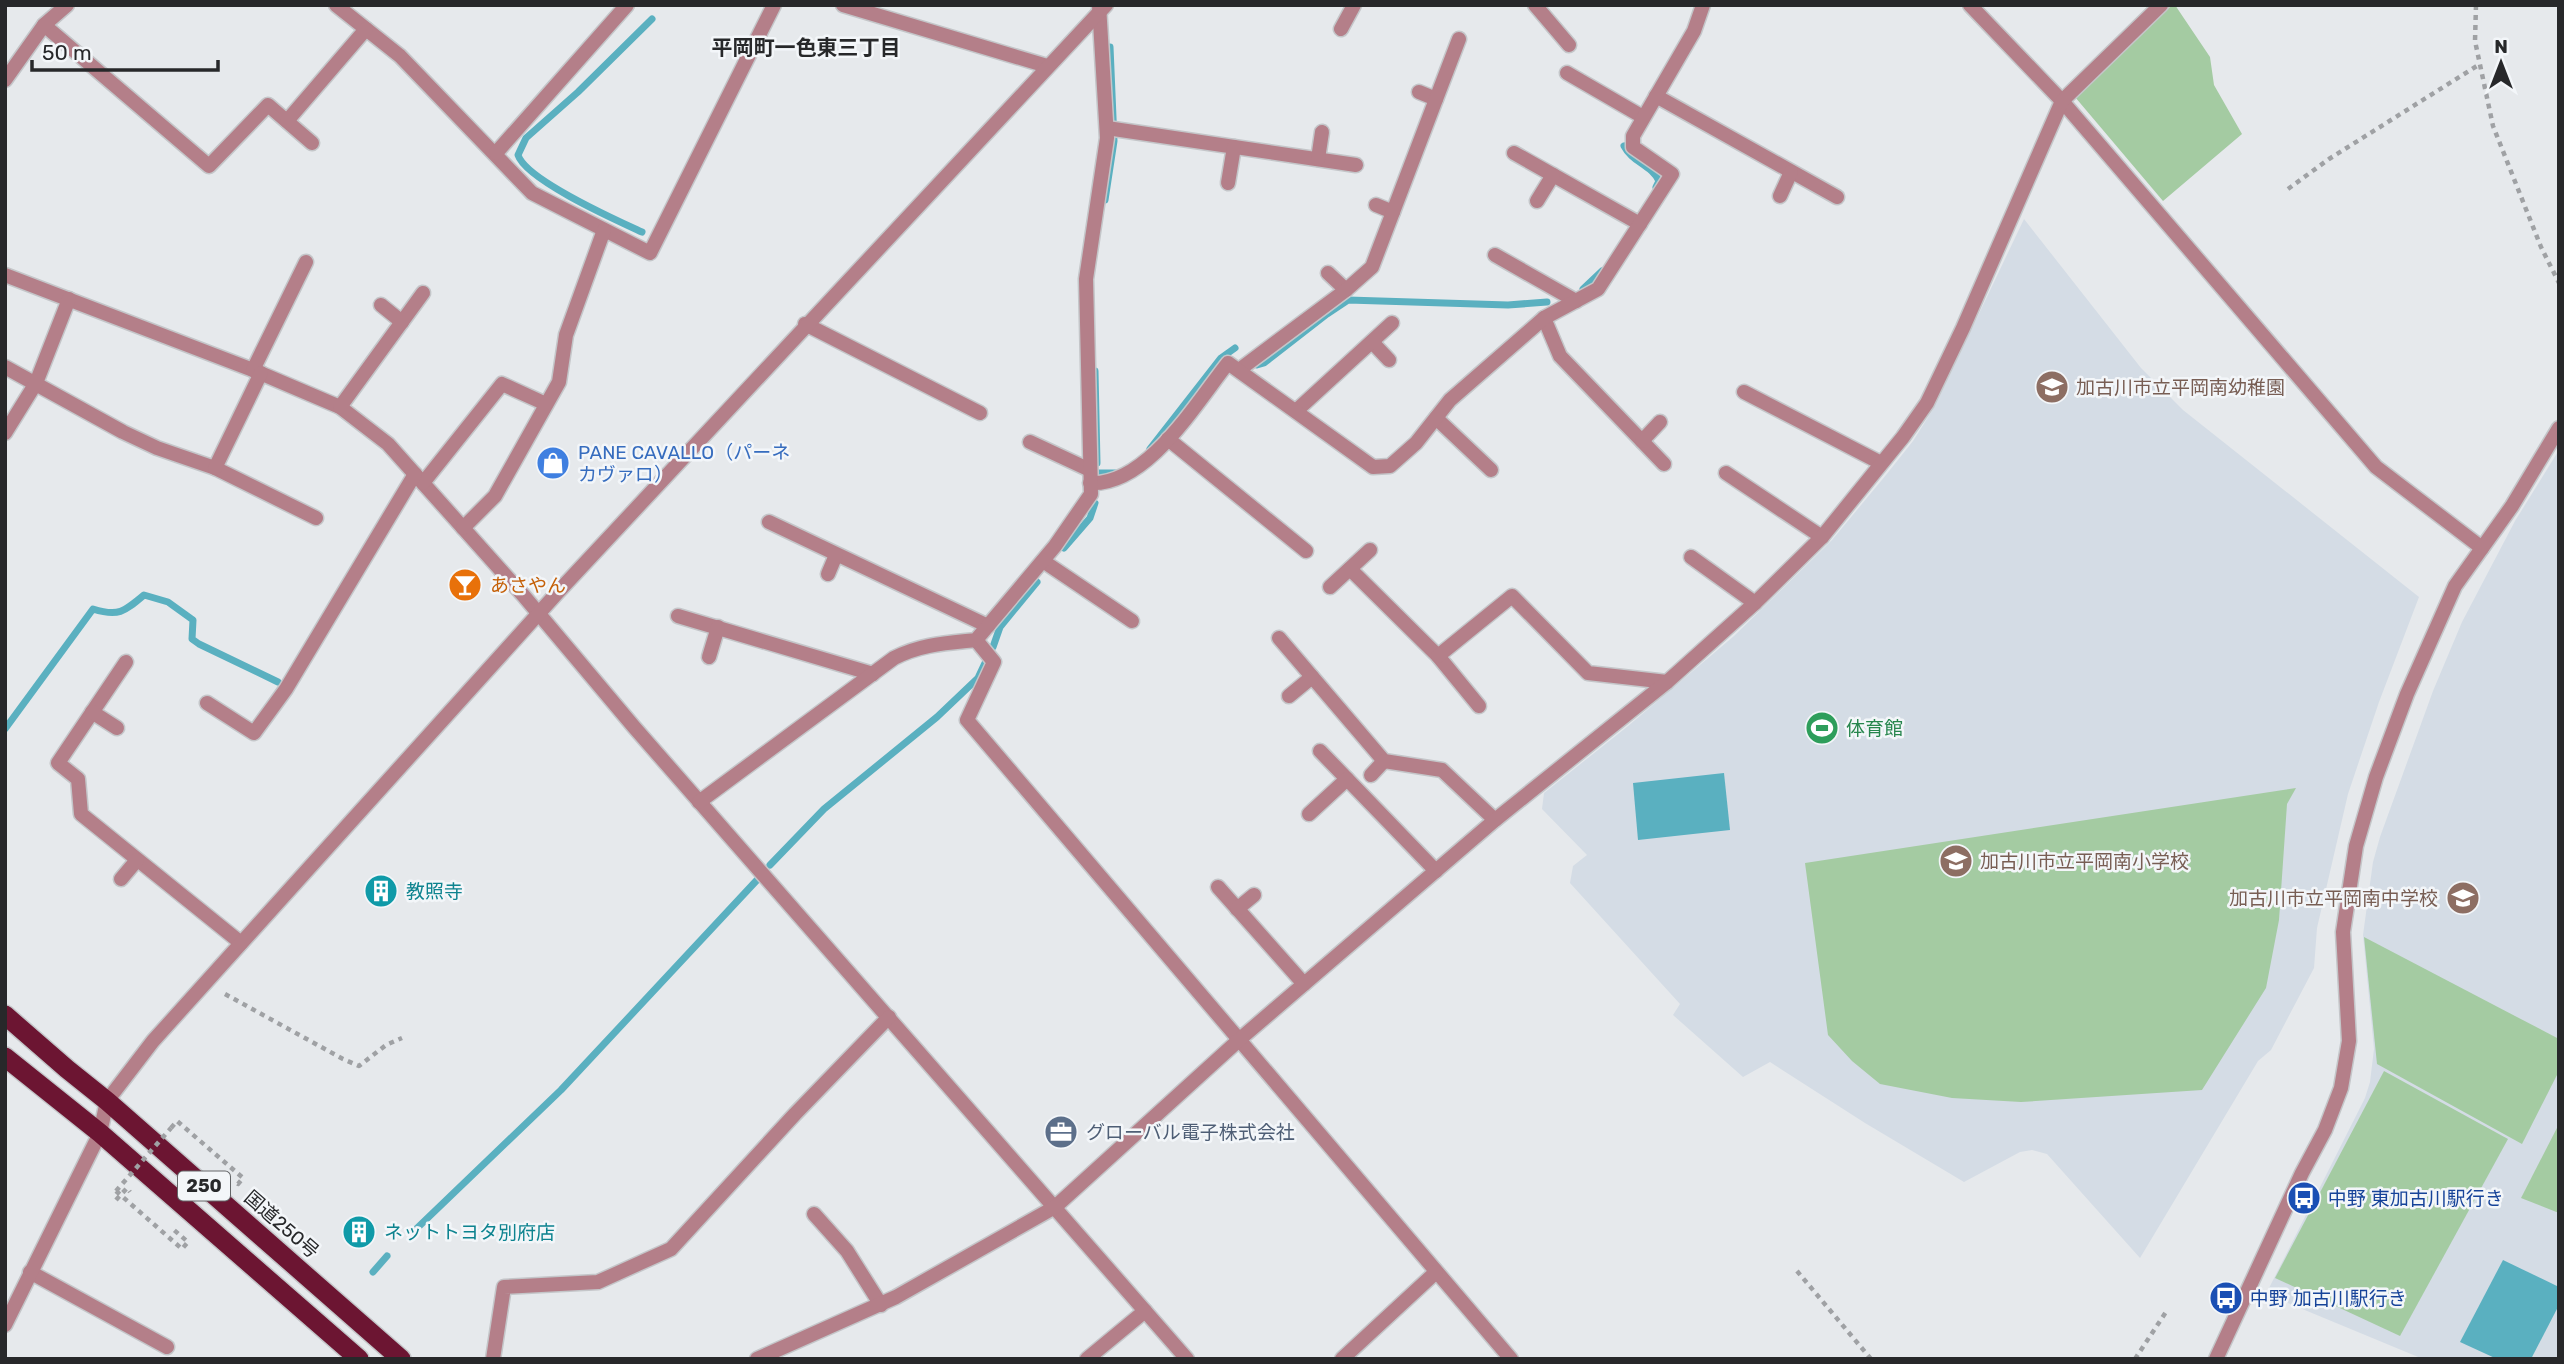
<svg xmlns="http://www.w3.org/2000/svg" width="2564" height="1364" font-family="Rubik,'Noto Sans JP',sans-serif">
  <rect width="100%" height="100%" fill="#e6e9ec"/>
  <g fill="#d4dce5">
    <polygon points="2024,219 2141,368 2183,410 2419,597 2379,702 2348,794 2317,928 2314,968 2271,1050 2258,1061 2140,1258 2047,1154 2032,1150 2020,1152 1964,1182 1865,1123 1770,1062 1743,1077 1673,1015 1680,1004 1570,883 1573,866 1587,855 1542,809 1544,793 1628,726 1734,636 1832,540 1886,475 1913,441 1935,406"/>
    <polygon points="2559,450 2559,1359 2423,1359 2266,1294 2365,1098 2370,1082 2374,1049 2363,935 2373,862 2380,837 2433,691 2462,622 2515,521"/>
  </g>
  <g fill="#a4cba2">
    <polygon points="2172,5 2175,5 2210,57 2214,85 2242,134 2163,201 2075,97"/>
    <polygon points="2296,788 2287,804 2279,920 2266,988 2202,1090 2021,1102 1952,1098 1880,1084 1852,1061 1828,1035 1805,863"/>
    <polygon points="2364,937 2559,1039 2559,1071 2522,1144 2377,1064"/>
    <polygon points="2384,1071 2508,1139 2400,1336 2275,1278"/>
    <polygon points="2559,1124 2559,1213 2521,1198"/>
  </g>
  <g fill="#5ab0c0">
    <polygon points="1724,773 1730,830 1638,840 1633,783"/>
    <polygon points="2503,1260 2559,1287 2559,1305 2531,1359 2497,1359 2460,1342"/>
  </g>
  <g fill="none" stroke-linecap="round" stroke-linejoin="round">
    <g stroke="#5ab0c0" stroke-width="7">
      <path d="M1624,146C1632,162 1652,165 1659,181L1656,187"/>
      <polyline points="1105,200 1114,141 1110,47"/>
      <path d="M642,232C616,220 526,180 518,155L526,138L578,92L652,19"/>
      <polyline points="1583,289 1602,271"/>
      <polyline points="1257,365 1264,363 1327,314 1348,300 1508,305 1547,302"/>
      <polyline points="1095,371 1097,463"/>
      <polyline points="1150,449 1221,358 1235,348"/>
      <polyline points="1097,473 1115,473"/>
      <polyline points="1064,548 1090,518 1095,503"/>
      <polyline points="993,647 1000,627 1037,582"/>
      <path d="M5,729L93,609C118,617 124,612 144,595L168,602L193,620L192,639L199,644L278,682"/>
      <polyline points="770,865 824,809 937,717 978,678 985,663"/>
      <polyline points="412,1233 561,1090 757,880"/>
      <polyline points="373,1272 387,1256"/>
    </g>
    <defs>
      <polyline id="service" points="814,1214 847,1251 881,1305"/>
      <g id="minor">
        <polyline points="336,5 400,56 532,193 650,253 774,5"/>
        <polyline points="843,5 1047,66"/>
        <polyline points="1535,5 1569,45"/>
        <polyline points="1970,5 2062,101 2376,467 2482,548"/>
        <polyline points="44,25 209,166 268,105 312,143"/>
        <polyline points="1341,29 1354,5"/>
        <polyline points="1567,73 1643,117"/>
        <polyline points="5,80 44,25 67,5"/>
        <polyline points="1419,92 1436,99"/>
        <polyline points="1656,96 1837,197"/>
        <polyline points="287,121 366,29"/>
        <polyline points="1107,128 1356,165"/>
        <polyline points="496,153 627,5"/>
        <polyline points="1514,153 1640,224"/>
        <polyline points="1318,159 1322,132"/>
        <polyline points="1228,183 1234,147"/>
        <polyline points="1780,196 1791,172"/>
        <polyline points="1537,201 1553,175"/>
        <polyline points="1376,205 1393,212"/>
        <polyline points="1495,255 1576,301"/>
        <polyline points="1328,273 1346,290"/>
        <polyline points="5,275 253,370 340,407 388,444 523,595 634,727 1187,1359"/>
        <polyline points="381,305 402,322"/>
        <polyline points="1544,318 1560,356 1664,464"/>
        <polyline points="805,324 980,413"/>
        <polyline points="1372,342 1389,360"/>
        <polyline points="5,367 123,432 157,448 215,468 316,518"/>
        <polyline points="253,370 306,262"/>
        <polyline points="1239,370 1346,290 1372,267 1459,39"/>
        <polyline points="1744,392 1881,463"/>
        <polyline points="340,407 423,293"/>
        <polyline points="1296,411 1392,323"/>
        <polyline points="1436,418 1491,470"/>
        <polyline points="5,433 36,383 69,299"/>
        <polyline points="1168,439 1306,551"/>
        <polyline points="1642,441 1660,422"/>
        <polyline points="1030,442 1090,470"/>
        <polyline points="215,468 261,373"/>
        <polyline points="1726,473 1822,537"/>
        <polyline points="423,483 502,384 546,404"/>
        <path d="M1090,483C1147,486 1196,403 1228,363L1373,467L1390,466L1416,443L1450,400L1544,318L1598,289L1672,174L1633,147V136L1694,31L1703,5"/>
        <polyline points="769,522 988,626"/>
        <polyline points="463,528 495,496 559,382 566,335 604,230"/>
        <polyline points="1691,557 1755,603"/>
        <polyline points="1043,561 1132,621"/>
        <polyline points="1350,569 1438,656 1479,706"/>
        <polyline points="828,574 836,555"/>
        <polyline points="1330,587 1370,550"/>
        <polyline points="678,616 873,674"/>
        <polyline points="1279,638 1384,761 1442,770 1495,820"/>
        <polyline points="976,640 994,662 967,720 1511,1359"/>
        <polyline points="1438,656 1512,596 1588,673 1667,682"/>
        <polyline points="709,657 718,627"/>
        <polyline points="126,662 58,763 78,779 81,814 241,943"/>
        <polyline points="1289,696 1312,677"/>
        <polyline points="207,703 254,733 286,689 415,474"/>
        <polyline points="92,712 117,728"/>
        <polyline points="1320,751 1436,871"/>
        <polyline points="1371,775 1384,761"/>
        <path d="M699,802L894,658C921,644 947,643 976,640L1055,546L1091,494L1086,279L1107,138L1099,5"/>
        <polyline points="1309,814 1347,779"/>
        <polyline points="121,879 137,860"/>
        <polyline points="1218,887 1304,984"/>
        <polyline points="1237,909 1254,895"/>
        <polyline points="30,1272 167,1347"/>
        <polyline points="5,1325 100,1133"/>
        <polyline points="493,1359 504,1287 598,1282 671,1249 795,1114 889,1017"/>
        <polyline points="757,1359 896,1297 1055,1207 1240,1039 1495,820 1667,682 1755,603 1822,537 1903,437 1927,403 1963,328 2062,101 2161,5"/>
        <polyline points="1087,1359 1145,1311"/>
        <polyline points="1342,1359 1436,1272"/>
        <polyline points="2216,1359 2302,1173 2325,1130 2341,1088 2349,1041 2343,932 2356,846 2376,777 2407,694 2455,586 2512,506 2559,428"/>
      </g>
      <polyline id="tertiary" points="100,1133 107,1101 153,1041 558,592 1106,5"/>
      <g id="trunk">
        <polyline points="5,1015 67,1069 107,1101 401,1359"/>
        <polyline points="5,1057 100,1133 359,1359"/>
      </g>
    </defs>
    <use href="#service" stroke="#c4c6c9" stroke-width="17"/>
    <use href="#minor" stroke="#c4c6c9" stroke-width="17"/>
    <use href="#tertiary" stroke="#c4c6c9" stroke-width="17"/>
    <use href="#trunk" stroke="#c4c6c9" stroke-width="22"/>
    <g stroke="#9fa1a4" stroke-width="4.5" stroke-dasharray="5 5" stroke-linecap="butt">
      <polyline points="2476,5 2475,41 2493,126 2541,247 2559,283"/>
      <polyline points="2288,189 2329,159 2480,64"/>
      <polyline points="225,994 343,1059 359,1066 386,1045 402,1038"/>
      <polyline points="171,1128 177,1121 243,1178 238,1184 235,1182"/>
      <polyline points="116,1191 182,1249 188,1242 174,1230"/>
      <polyline points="116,1200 127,1188 130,1192"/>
      <polyline points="1797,1271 1871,1359"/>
      <polyline points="2135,1359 2166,1312"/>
    </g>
    <use href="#service" stroke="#b47f89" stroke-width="14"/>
    <use href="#minor" stroke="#b47f89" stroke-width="14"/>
    <use href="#tertiary" stroke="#b47f89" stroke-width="14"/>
    <use href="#trunk" stroke="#6c1532" stroke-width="19"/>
    <polyline stroke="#9fa1a4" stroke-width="4.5" stroke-dasharray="5 5" stroke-linecap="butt" points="116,1191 171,1128"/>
  </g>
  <defs>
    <symbol id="school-disc" viewBox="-11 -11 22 22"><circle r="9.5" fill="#8d6e63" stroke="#f3f6f9"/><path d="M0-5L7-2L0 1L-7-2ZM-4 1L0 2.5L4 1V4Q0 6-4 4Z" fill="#fff"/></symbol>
    <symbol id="shop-disc" viewBox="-11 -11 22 22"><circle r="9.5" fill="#3f7fe0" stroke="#f3f6f9"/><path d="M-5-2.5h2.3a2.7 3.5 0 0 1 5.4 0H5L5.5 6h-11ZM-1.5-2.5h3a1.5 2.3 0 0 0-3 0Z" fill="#fff"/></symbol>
    <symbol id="bar-disc" viewBox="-11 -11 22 22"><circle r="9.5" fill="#e8710a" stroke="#f3f6f9"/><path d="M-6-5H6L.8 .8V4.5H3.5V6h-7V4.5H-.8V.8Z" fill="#fff"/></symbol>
    <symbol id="stadium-disc" viewBox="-11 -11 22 22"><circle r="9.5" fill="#2e9e5b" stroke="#f3f6f9"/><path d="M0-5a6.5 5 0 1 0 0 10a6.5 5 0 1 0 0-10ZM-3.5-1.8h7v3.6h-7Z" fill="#fff"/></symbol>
    <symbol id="building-disc" viewBox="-11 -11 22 22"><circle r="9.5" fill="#0f9aa8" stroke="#f3f6f9"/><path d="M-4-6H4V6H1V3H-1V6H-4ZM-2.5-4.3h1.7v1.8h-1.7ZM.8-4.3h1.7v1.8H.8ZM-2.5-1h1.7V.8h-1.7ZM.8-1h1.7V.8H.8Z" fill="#fff"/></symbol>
    <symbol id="office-disc" viewBox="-11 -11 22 22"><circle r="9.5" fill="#5c6f8a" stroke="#f3f6f9"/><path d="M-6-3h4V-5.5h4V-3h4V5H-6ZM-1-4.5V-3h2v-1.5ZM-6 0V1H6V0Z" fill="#fff"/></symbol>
    <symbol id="bus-disc" viewBox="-11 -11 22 22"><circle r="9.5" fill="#1a4fb4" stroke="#f3f6f9"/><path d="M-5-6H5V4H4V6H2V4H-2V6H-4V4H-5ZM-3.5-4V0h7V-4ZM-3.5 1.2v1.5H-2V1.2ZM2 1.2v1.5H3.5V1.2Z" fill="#fff"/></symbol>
  </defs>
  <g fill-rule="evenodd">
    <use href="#school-disc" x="2033" y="368" width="38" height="38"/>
    <use href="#shop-disc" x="534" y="444" width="38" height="38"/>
    <use href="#bar-disc" x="446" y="566" width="38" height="38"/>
    <use href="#stadium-disc" x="1803" y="709" width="38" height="38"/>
    <use href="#school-disc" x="1937" y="842" width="38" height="38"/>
    <use href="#building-disc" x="362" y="872" width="38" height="38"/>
    <use href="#school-disc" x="2444" y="879" width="38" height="38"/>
    <use href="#office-disc" x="1042" y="1113" width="38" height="38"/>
    <use href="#bus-disc" x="2285" y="1179" width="38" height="38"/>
    <use href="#building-disc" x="340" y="1213" width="38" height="38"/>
    <use href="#bus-disc" x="2207" y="1279" width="38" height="38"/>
  </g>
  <g text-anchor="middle" stroke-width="5" stroke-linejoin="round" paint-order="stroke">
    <rect fill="#f3f6f9" stroke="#646668" stroke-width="2" x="178" y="1171.5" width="52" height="29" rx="5"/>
    <g font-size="18" font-weight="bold" fill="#27282a">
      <text x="204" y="1192">250</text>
    </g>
    <g font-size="19" fill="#785e54" stroke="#f3f6f9" text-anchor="start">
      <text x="2076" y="394">加古川市立平岡南幼稚園</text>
      <text x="1980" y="868">加古川市立平岡南小学校</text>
      <text x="2438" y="905" text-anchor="end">加古川市立平岡南中学校</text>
    </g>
    <g font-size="19" fill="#366cbe" stroke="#f3f6f9" text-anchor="start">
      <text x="578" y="459">PANE CAVALLO（パーネ<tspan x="578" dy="22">カヴァロ）</tspan></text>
    </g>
    <g font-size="19" fill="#c56008" stroke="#f3f6f9" text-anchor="start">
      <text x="490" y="592">あさやん</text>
    </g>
    <g font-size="19" fill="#27864d" stroke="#f3f6f9" text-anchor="start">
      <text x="1846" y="735">体育館</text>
    </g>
    <g font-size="19" fill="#0d838f" stroke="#f3f6f9" text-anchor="start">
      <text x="406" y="898">教照寺</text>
      <text x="384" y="1239">ネットトヨタ別府店</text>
    </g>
    <g font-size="19" fill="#4e5e75" stroke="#f3f6f9" text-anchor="start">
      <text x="1086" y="1139">グローバル電子株式会社</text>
    </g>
    <g font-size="19" fill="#164399" stroke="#f3f6f9" text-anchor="start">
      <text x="2328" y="1205">中野 東加古川駅行き</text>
      <text x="2250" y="1305">中野 加古川駅行き</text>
    </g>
    <g font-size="19" fill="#27282a" stroke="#f3f6f9">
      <text transform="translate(282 1224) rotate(41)" y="7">国道250号</text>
    </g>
    <g font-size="21" font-weight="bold" fill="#27282a" stroke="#f3f6f9">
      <text x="806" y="55">平岡町一色東三丁目</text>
    </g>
  </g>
  <rect width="2564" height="1364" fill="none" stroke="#27282a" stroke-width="14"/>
  <g transform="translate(2501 63)" stroke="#f3f6f9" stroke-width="5" paint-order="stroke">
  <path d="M0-5L12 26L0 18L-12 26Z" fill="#27282a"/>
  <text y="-10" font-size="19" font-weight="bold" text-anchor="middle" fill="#27282a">N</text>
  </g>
  <path d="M32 60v10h186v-10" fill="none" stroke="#27282a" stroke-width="3.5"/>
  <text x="42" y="60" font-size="21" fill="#27282a" stroke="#f3f6f9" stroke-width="5" paint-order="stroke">50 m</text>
</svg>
